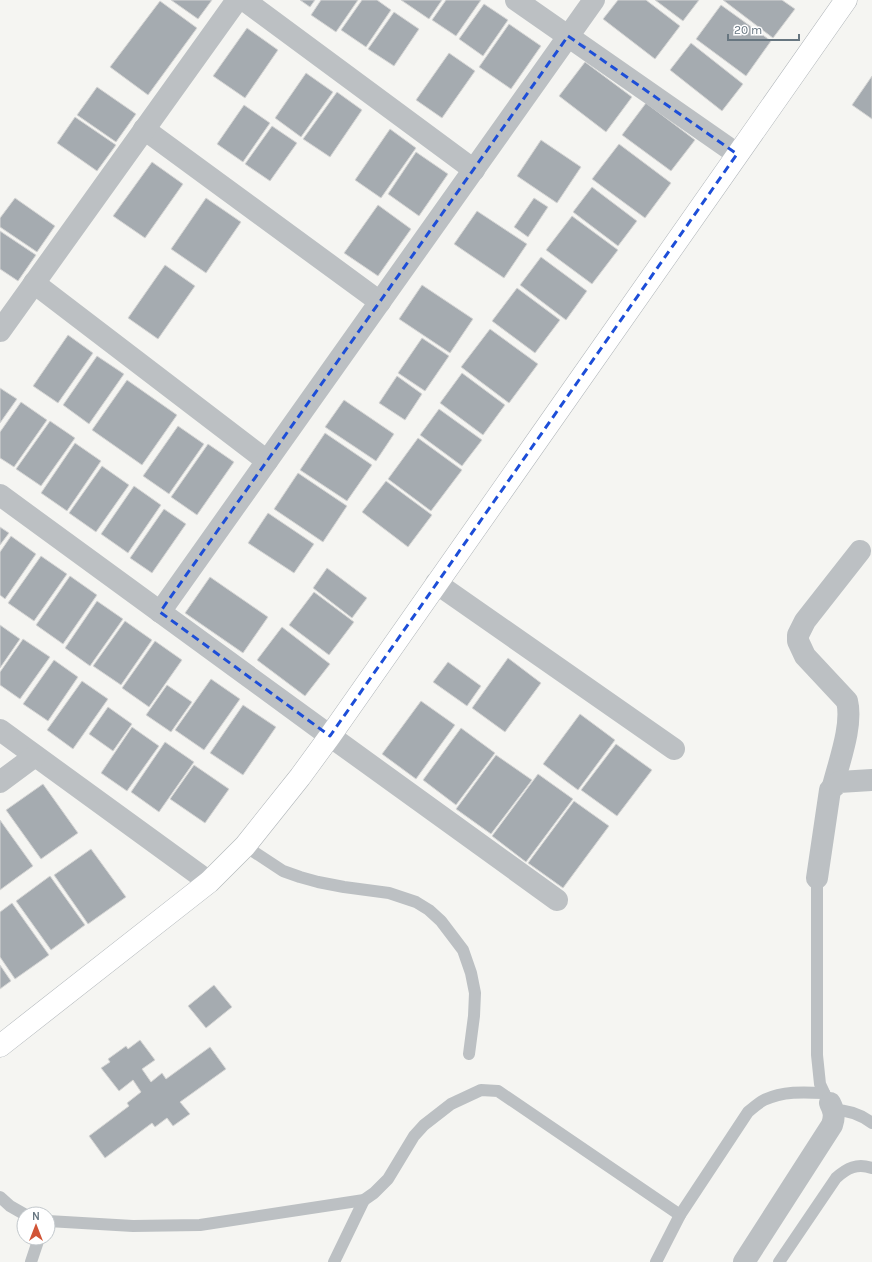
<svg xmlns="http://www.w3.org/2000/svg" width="872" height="1262" font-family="Karla,sans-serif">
  <rect width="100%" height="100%" fill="#f5f5f2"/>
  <g fill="#a5abb0" stroke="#d6d6d5">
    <polygon points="171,0 212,0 198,19"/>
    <polygon points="300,0 315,0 310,7"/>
    <polygon points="321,0 358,0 336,32 311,15"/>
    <polygon points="362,0 377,0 391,10 366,47 341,30"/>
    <polygon points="401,0 442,0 429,19"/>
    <polygon points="446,0 481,0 456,36 432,20"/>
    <polygon points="618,0 646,0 680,26 655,59 603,19"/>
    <polygon points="655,0 699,0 683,21"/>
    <polygon points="723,0 782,0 795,9 773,38"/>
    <polygon points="160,1 197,28 148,95 110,67"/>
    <polygon points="484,4 508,20 483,56 459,39"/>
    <polygon points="721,5 771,41 746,76 696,39"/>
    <polygon points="394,12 419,29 394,66 368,49"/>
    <polygon points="509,24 541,46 511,89 479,67"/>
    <polygon points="247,28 278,50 245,98 213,76"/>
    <polygon points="691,43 743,84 722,111 670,70"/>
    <polygon points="449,53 475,71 442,118 416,100"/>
    <polygon points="585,62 632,97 606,132 559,96"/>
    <polygon points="306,73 333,92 301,137 275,118"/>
    <polygon points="872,76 872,119 852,105"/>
    <polygon points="97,87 136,114 116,142 77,115"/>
    <polygon points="337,92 362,110 330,157 303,139"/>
    <polygon points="646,103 695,140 671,171 622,135"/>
    <polygon points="244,105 270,123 243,162 217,144"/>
    <polygon points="75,117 116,145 97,171 57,143"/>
    <polygon points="272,126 297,143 270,181 245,164"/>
    <polygon points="390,129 416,148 381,198 355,180"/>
    <polygon points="541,140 581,167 557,203 517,176"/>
    <polygon points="619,144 671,183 645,218 592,179"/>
    <polygon points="416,152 448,174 419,216 388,194"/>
    <polygon points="152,162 183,184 145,238 113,216"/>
    <polygon points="592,187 637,221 618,246 573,212"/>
    <polygon points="15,198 55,226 37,252 0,227 0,218"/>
    <polygon points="206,198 241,222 206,273 171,249"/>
    <polygon points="534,198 548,207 528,237 514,227"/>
    <polygon points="378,205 411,229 378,276 344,253"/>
    <polygon points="477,211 527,244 504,278 454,244"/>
    <polygon points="572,216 618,250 592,284 546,250"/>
    <polygon points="0,231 36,255 18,281 0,269"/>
    <polygon points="541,257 587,291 566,320 520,285"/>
    <polygon points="165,265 195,286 158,339 128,318"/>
    <polygon points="422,285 473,319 450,353 399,319"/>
    <polygon points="517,288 560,320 535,353 492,321"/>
    <polygon points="490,329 538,364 509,403 461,367"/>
    <polygon points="68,335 93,353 58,403 33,386"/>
    <polygon points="422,338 449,356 425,391 398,373"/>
    <polygon points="97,356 124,374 89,424 63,405"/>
    <polygon points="462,373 505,405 483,435 440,403"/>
    <polygon points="397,376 422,394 405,420 379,403"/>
    <polygon points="127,380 177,415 142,465 92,430"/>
    <polygon points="0,388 17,399 0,423"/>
    <polygon points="344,400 394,434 376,461 325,427"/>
    <polygon points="21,402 47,420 14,467 0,458 0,432"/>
    <polygon points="439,409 482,440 462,466 420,435"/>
    <polygon points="50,421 75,438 41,486 16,469"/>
    <polygon points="178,426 204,444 169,494 143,476"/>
    <polygon points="325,433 372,465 347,501 300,470"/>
    <polygon points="418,438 462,470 431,511 388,479"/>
    <polygon points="75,443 101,461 67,511 41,493"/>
    <polygon points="208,444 234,462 197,515 171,497"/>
    <polygon points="102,466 129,485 96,532 69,513"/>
    <polygon points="298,473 347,506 323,542 274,509"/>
    <polygon points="386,481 432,515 408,547 362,512"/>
    <polygon points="134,486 161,505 128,553 101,534"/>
    <polygon points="164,509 186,524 152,573 130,558"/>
    <polygon points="268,513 314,544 294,573 248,543"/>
    <polygon points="0,527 9,533 0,545"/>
    <polygon points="11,536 36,554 5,599 0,595 0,552"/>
    <polygon points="41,556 67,574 34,621 8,603"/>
    <polygon points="327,568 367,598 352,618 313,588"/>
    <polygon points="70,576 97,595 63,644 36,625"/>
    <polygon points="210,577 268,617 243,653 185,613"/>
    <polygon points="314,592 354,622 329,655 289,625"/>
    <polygon points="97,601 123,619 90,666 65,648"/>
    <polygon points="125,621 152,640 121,685 93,666"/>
    <polygon points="0,625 20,639 0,668"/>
    <polygon points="282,627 330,664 305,696 257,660"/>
    <polygon points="23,639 50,657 20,699 0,685 0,672"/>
    <polygon points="155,641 182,660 149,707 122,688"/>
    <polygon points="508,658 541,683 505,732 472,708"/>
    <polygon points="54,660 78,677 48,721 23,704"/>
    <polygon points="448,662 481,686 467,706 433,682"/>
    <polygon points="211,679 240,699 204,750 175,730"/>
    <polygon points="82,681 108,699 73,749 47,730"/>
    <polygon points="167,685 192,702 171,732 146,715"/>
    <polygon points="421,701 455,725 416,779 382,754"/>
    <polygon points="243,705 276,727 243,775 210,753"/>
    <polygon points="108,707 132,724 113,751 89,734"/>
    <polygon points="580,714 615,740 578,790 543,764"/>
    <polygon points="132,727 159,746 127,791 101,773"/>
    <polygon points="461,728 495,753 456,805 423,780"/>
    <polygon points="165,742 194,762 159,812 131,792"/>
    <polygon points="616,744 652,770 617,816 581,790"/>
    <polygon points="496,755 532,780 491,834 456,809"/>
    <polygon points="194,765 229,789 205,823 170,799"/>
    <polygon points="538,774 573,799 526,862 492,836"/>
    <polygon points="43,784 78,833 41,859 6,810"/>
    <polygon points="574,801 609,826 563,888 528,863"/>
    <polygon points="0,820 33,866 0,890"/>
    <polygon points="91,849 126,897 88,924 54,875"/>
    <polygon points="50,876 85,925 51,950 16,901"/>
    <polygon points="12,903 49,955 15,979 0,957 0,912"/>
    <polygon points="0,965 11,981 0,989"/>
    <polygon points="214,985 232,1007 206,1028 188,1006"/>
    <polygon points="140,1040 155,1060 142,1069 151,1082 162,1073 166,1079 210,1047 226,1069 180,1102 190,1114 173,1126 167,1118 155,1127 152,1123 105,1158 89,1136 129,1106 127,1103 141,1092 133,1080 119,1091 101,1068 110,1062 108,1059 126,1046 128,1049"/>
  </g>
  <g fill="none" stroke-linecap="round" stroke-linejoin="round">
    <defs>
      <polyline id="secondary" points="0,1046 209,882 245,846 300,777 330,736 846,0"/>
    </defs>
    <use href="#secondary" stroke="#afb4b8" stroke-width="23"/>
    <g stroke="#bcc0c3" stroke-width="12">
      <polyline points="245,846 283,871 300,877 318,882 344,887 389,893 416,902 429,910 441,921 463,950 471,973 475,993 474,1016 469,1054"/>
      <polyline points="817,878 817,1055 820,1084 827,1099"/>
      <path d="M834,1110C849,1110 860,1114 872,1123"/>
      <polyline points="0,1197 10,1206 24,1214"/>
      <polyline points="48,1221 133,1226 200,1225 364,1200 374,1193 388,1179 414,1136 424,1125 451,1104 481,1090 498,1091 680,1215"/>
      <polyline points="31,1262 39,1238"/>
      <polyline points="334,1262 364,1200"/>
      <path d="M656,1262L680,1215L748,1112C753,1108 758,1103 764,1100C783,1091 803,1092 824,1093"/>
      <path d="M779,1262L836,1178C847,1168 857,1163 872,1168"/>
    </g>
    <g stroke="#bcc0c3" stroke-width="22">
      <polyline points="244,0 474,170"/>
      <polyline points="516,0 737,154"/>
      <polyline points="144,129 380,302"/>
      <polyline points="34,283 267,461"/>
      <polyline points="0,331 237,0"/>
      <polyline points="0,495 330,736 557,900"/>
      <polyline points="436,583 674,749"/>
      <polyline points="160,612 594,0"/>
      <polyline points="0,730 209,882"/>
      <polyline points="0,782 35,756"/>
      <path d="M833,786C839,762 853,725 847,701L805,656L798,641V635L805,621L860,551"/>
      <polyline points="817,878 830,790 839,782 872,780"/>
      <path d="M744,1262L832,1125C835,1116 834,1111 830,1103"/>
    </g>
    <use href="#secondary" stroke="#fff" stroke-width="22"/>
  </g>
  <path fill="none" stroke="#1d4ed8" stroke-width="3" stroke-dasharray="8 5" stroke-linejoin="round" d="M568,36L737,154L330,736L160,612Z"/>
  <g transform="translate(36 1226)"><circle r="19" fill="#ffffff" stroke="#c2c8cc"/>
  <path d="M0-3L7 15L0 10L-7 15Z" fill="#d15436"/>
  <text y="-6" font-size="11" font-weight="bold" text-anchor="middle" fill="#677680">N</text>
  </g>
  <path d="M728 34v6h71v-6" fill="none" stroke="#677680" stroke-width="2"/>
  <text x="734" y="34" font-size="12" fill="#677680" stroke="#ffffff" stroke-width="3" paint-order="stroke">20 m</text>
</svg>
